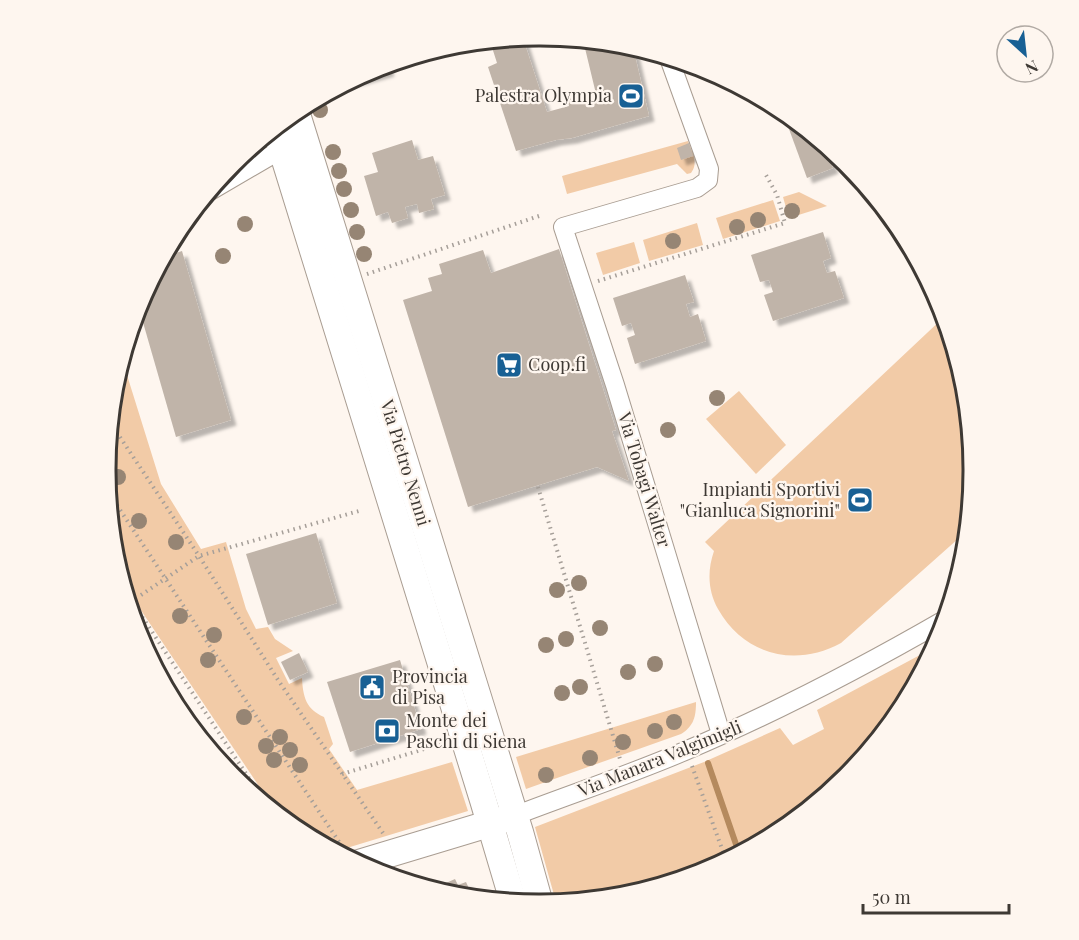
<svg xmlns="http://www.w3.org/2000/svg" width="1079" height="940" font-family="'Playfair Display',serif">
  <defs>
    <filter id="shadow"><feDropShadow dx="5.5" dy="5.5" stdDeviation="1.5" flood-color="#0004"/></filter>
  </defs>
  <rect width="100%" height="100%" fill="#fef6ef"/>
  <g fill="#f2cba7">
    <path d="M688,141C692,152 699,163 691,173L687,174L677,164L567,194L562,176Z"/>
    <polygon points="799,192 827,206 789,218 783,197"/>
    <polygon points="773,200 780,221 723,239 716,218"/>
    <polygon points="697,223 703,245 649,261 643,240"/>
    <polygon points="634,242 640,263 603,275 596,253"/>
    <path d="M944,317L965,386L973,470L968,530L841,643C795,668 744,655 718,609C708,591 707,571 714,551L705,542Z"/>
    <path d="M122,359L161,484L201,549L226,542L246,609L256,629L268,627L275,639L293,651L276,658L289,684L302,678C303,697 306,709 324,717L333,744L329,749L357,790L452,762L468,811L337,851L298,831L277,813L122,582C101,513 101,428 122,359Z"/>
    <polygon points="739,391 786,445 756,474 706,419"/>
    <polygon points="935,647 900,711 846,777 780,831 705,871 624,896 556,902 535,827 704,762 780,728 793,745 824,729 817,710"/>
    <path d="M696,702C696,716 694,726 681,734L526,789L516,757Z"/>
  </g>
  <g fill="none" stroke-linecap="round" stroke-linejoin="round">
    <polyline stroke="#b58a5e" stroke-width="6" points="708,763 739,853"/>
  </g>
  <g fill="#c0b4a9" filter="url(#shadow)">
    <polygon points="523,38 547,112 569,106 565,92 573,90 577,104 597,98 583,40 633,47 649,116 572,138 556,140 516,151 488,67 497,63 490,41"/>
    <polygon points="387,65 389,71 351,82 374,69"/>
    <polygon points="782,110 824,145 833,168 807,178"/>
    <polygon points="412,140 418,160 433,156 445,195 431,199 434,209 419,213 417,204 405,207 408,218 392,223 388,212 376,216 364,176 378,172 372,153"/>
    <polygon points="689,143 693,156 681,160 677,148"/>
    <polygon points="823,232 831,258 823,261 827,273 835,271 844,298 773,321 764,295 773,292 769,280 760,282 751,255"/>
    <polygon points="559,249 616,430 612,431 629,481 597,467 468,507 403,300 432,291 428,278 442,274 439,264 483,250 491,273"/>
    <polygon points="182,251 231,420 176,437 138,305 164,257"/>
    <polygon points="685,275 694,302 686,304 690,317 698,314 706,341 635,364 627,338 635,335 631,323 622,326 613,298"/>
    <polygon points="316,533 337,603 268,625 246,554"/>
    <polygon points="299,653 308,672 290,680 281,662"/>
    <polygon points="400,660 421,729 350,752 327,682"/>
    <polygon points="455,879 458,885 466,882 473,897 454,896 422,886 434,881 437,887"/>
  </g>
  <g fill="none" stroke-linecap="round" stroke-linejoin="round">
    <defs>
      <polyline id="lane" points="128,603 131,601"/>
      <g id="street">
        <polyline points="669,58 709,169 708,180 697,188 563,227 615,385 721,734"/>
        <polyline points="210,191 282,149"/>
        <path d="M514,816C571,794 629,775 685,751C775,713 861,668 946,619"/>
      </g>
      <g id="secondary">
        <polyline points="296,111 520,832 540,904"/>
        <polyline points="275,128 483,800 513,901"/>
        <polyline points="359,863 505,819"/>
      </g>
    </defs>
    <use href="#lane" stroke="#a99d92" stroke-width="11"/>
    <use href="#street" stroke="#a99d92" stroke-width="20"/>
    <use href="#secondary" stroke="#a99d92" stroke-width="28"/>
    <g stroke="#a69f99" stroke-width="4" stroke-dasharray="1.5 4.5" stroke-linecap="butt">
      <polyline points="367,274 542,215"/>
      <polyline points="598,281 785,223 777,195 766,175"/>
      <polyline points="110,422 199,556 278,680 383,833"/>
      <polyline points="538,487 620,759"/>
      <polyline points="107,490 343,848"/>
      <polyline points="141,595 199,556 359,511"/>
      <polyline points="139,612 266,804"/>
      <polyline points="692,766 726,860"/>
      <polyline points="342,774 444,743"/>
    </g>
    <use href="#lane" stroke="#fff" stroke-width="9"/>
    <use href="#street" stroke="#fff" stroke-width="18"/>
    <use href="#secondary" stroke="#fff" stroke-width="26"/>
  </g>
  <g fill="#968574">
    <circle cx="320" cy="110" r="8"/>
    <circle cx="333" cy="152" r="8"/>
    <circle cx="339" cy="171" r="8"/>
    <circle cx="344" cy="189" r="8"/>
    <circle cx="351" cy="210" r="8"/>
    <circle cx="792" cy="211" r="8"/>
    <circle cx="758" cy="220" r="8"/>
    <circle cx="245" cy="224" r="8"/>
    <circle cx="737" cy="227" r="8"/>
    <circle cx="357" cy="232" r="8"/>
    <circle cx="673" cy="241" r="8"/>
    <circle cx="364" cy="254" r="8"/>
    <circle cx="223" cy="256" r="8"/>
    <circle cx="717" cy="398" r="8"/>
    <circle cx="668" cy="430" r="8"/>
    <circle cx="118" cy="477" r="8"/>
    <circle cx="139" cy="521" r="8"/>
    <circle cx="176" cy="542" r="8"/>
    <circle cx="579" cy="583" r="8"/>
    <circle cx="557" cy="590" r="8"/>
    <circle cx="180" cy="616" r="8"/>
    <circle cx="600" cy="628" r="8"/>
    <circle cx="214" cy="635" r="8"/>
    <circle cx="566" cy="639" r="8"/>
    <circle cx="546" cy="645" r="8"/>
    <circle cx="208" cy="660" r="8"/>
    <circle cx="655" cy="664" r="8"/>
    <circle cx="628" cy="672" r="8"/>
    <circle cx="580" cy="687" r="8"/>
    <circle cx="562" cy="693" r="8"/>
    <circle cx="244" cy="717" r="8"/>
    <circle cx="674" cy="722" r="8"/>
    <circle cx="655" cy="731" r="8"/>
    <circle cx="280" cy="737" r="8"/>
    <circle cx="623" cy="742" r="8"/>
    <circle cx="266" cy="746" r="8"/>
    <circle cx="290" cy="750" r="8"/>
    <circle cx="590" cy="758" r="8"/>
    <circle cx="274" cy="760" r="8"/>
    <circle cx="300" cy="765" r="8"/>
    <circle cx="546" cy="775" r="8"/>
  </g>
  <defs>
    <symbol id="stadium-square" viewBox="-11 -11 22 22"><rect x="-9" y="-9" width="18" height="18" rx="4" fill="#186094" stroke="#fef6ef"/><path d="M0-5a6.5 5 0 1 0 0 10a6.5 5 0 1 0 0-10ZM-3.5-1.8h7v3.6h-7Z" fill="#fff"/></symbol>
    <symbol id="supermarket-square" viewBox="-11 -11 22 22"><rect x="-9" y="-9" width="18" height="18" rx="4" fill="#186094" stroke="#fef6ef"/><path d="M-6-5.5h2.5l.6 2H6L4.5 2H-2.5L-4.4-4H-6ZM-1.5 3.2a1.3 1.3 0 1 0 .1 0ZM3 3.2a1.3 1.3 0 1 0 .1 0Z" fill="#fff"/></symbol>
    <symbol id="civic-square" viewBox="-11 -11 22 22"><rect x="-9" y="-9" width="18" height="18" rx="4" fill="#186094" stroke="#fef6ef"/><path d="M-.6-6.5H3V-4.5H.6V-3L4-1V1h2V6H-6V1h2V-1L-.6-3ZM-1.2 2.5V6h2.4V2.5Z" fill="#fff"/></symbol>
    <symbol id="bank-square" viewBox="-11 -11 22 22"><rect x="-9" y="-9" width="18" height="18" rx="4" fill="#186094" stroke="#fef6ef"/><path d="M-6-4H6V4H-6ZM0-2.3a2.3 2.3 0 1 0 0 4.6a2.3 2.3 0 1 0 0-4.6Z" fill="#fff"/></symbol>
  </defs>
  <g fill-rule="evenodd">
    <use href="#stadium-square" x="616" y="81" width="30" height="30"/>
    <use href="#supermarket-square" x="494" y="350" width="30" height="30"/>
    <use href="#stadium-square" x="845" y="485" width="30" height="30"/>
    <use href="#civic-square" x="357" y="672" width="30" height="30"/>
    <use href="#bank-square" x="372" y="716" width="30" height="30"/>
  </g>
  <g text-anchor="middle" stroke-width="4.5" stroke-linejoin="round" paint-order="stroke">
    <g font-size="18" fill="#3e3934" stroke="#fef6ef" text-anchor="start">
      <text x="612" y="102" text-anchor="end">Palestra Olympia</text>
      <text x="528" y="371">Coop.fi</text>
      <text x="840" y="496" text-anchor="end">Impianti Sportivi<tspan x="840" dy="21">"Gianluca Signorini"</tspan></text>
      <text x="392" y="683">Provincia<tspan x="392" dy="21">di Pisa</tspan></text>
      <text x="406" y="727">Monte dei<tspan x="406" dy="21">Paschi di Siena</tspan></text>
    </g>
    <g font-size="18" fill="#3e3934" stroke="#fef6ef">
      <text transform="translate(405 463) rotate(73)" y="6">Via Pietro Nenni</text>
      <text transform="translate(644 480) rotate(73)" y="6">Via Tobagi Walter</text>
      <text transform="translate(660 759) rotate(-22)" y="6">Via Manara Valgimigli</text>
    </g>
  </g>
  <path d="M0 0H1079V940H0ZM539 46H540A423 423 0 0 1 963 469V471A423 423 0 0 1 540 894H539A423 423 0 0 1 116 471V469A423 423 0 0 1 539 46Z" fill="#fef6ef" fill-rule="evenodd"/>
  <path fill="none" stroke="#3e3934" stroke-width="3" d="M539 46H540A423 423 0 0 1 963 469V471A423 423 0 0 1 540 894H539A423 423 0 0 1 116 471V469A423 423 0 0 1 539 46Z"/>
  <g transform="translate(1025 54) rotate(153)"><circle r="28" fill="#fef6ef" stroke="#b1aaa4" stroke-width="1.5"/>
  <path d="M0-4.5L10 22L0 15L-10 22Z" fill="#186094"/>
  <text y="-9" font-size="16" font-weight="bold" text-anchor="middle" fill="#3e3934">N</text>
  </g>
  <path d="M863 904v9h146v-9" fill="none" stroke="#3e3934" stroke-width="3"/>
  <text x="872" y="904" font-size="18" fill="#3e3934" stroke="#fef6ef" stroke-width="4.5" paint-order="stroke">50 m</text>
</svg>
